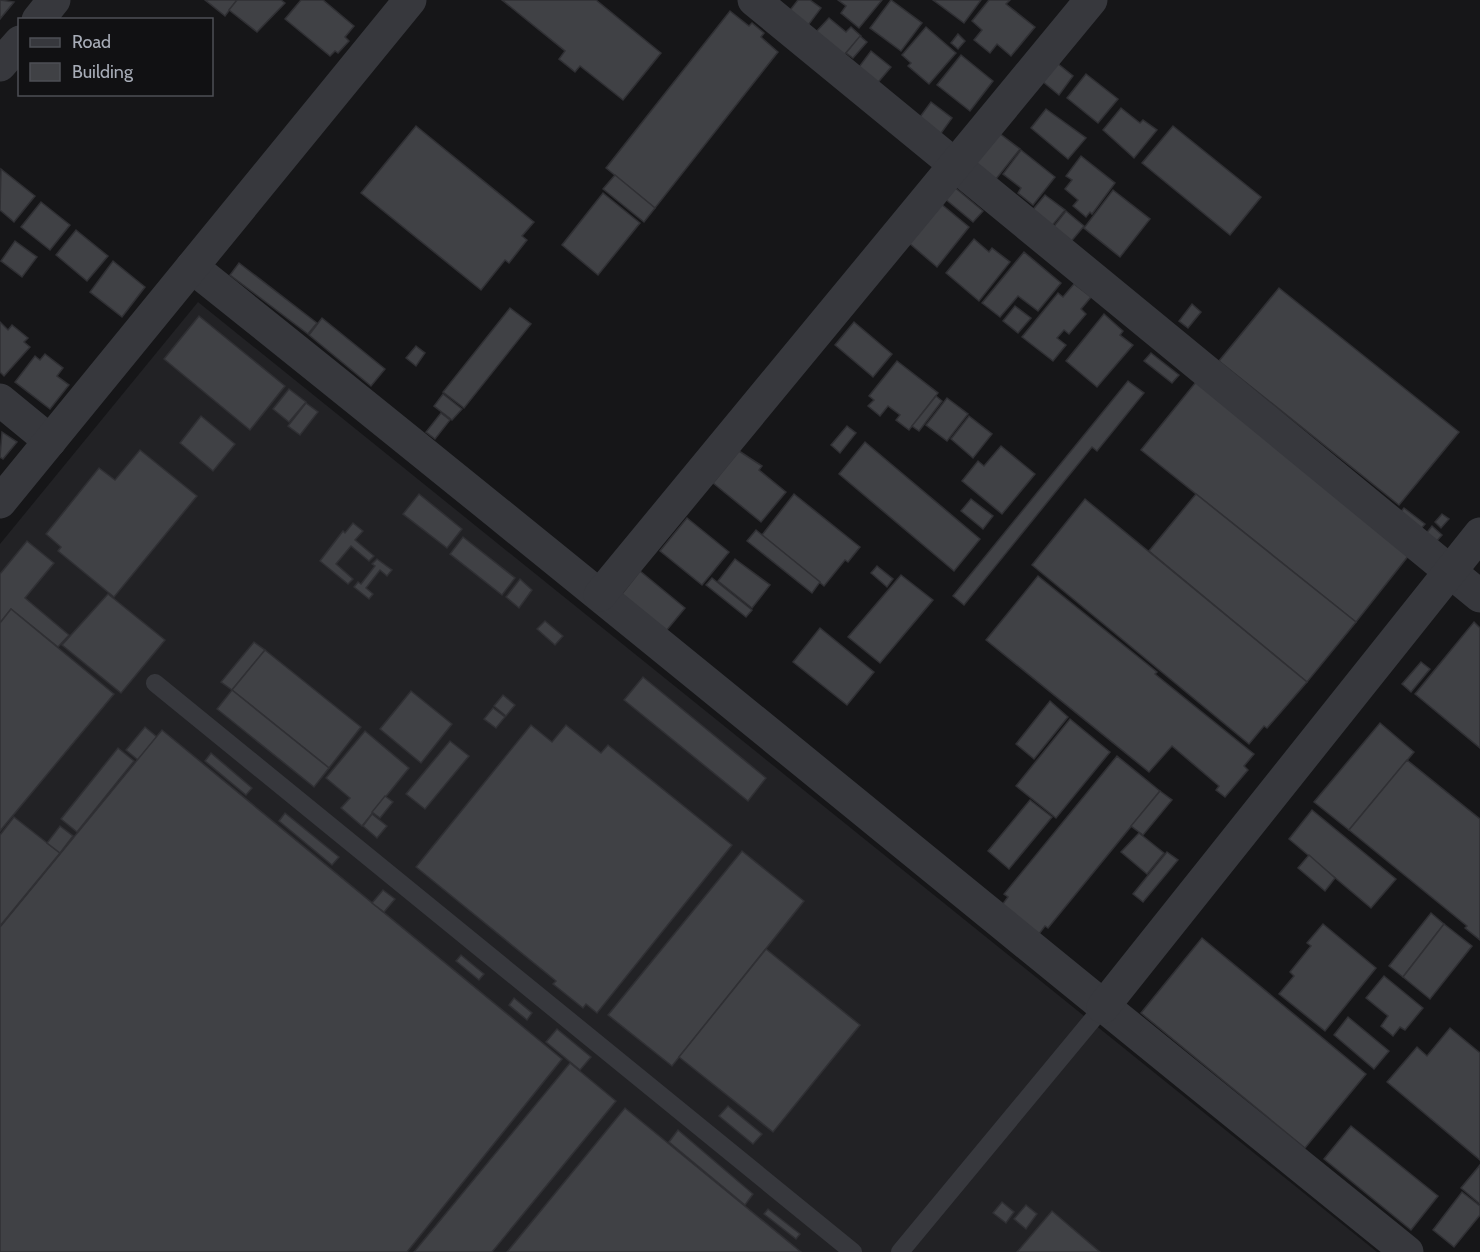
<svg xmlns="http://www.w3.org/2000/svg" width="1480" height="1252" font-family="Cabin,sans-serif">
  <rect width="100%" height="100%" fill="#161618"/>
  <polygon fill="#222225" points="198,302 1377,1252 0,1252 0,544"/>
  <g fill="#404145" stroke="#303034" stroke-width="1.5">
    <polygon points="0,0 14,2 0,19"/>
    <polygon points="205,0 237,0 225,16"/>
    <polygon points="237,0 281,0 285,3 257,32 229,10"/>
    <polygon points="301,0 323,0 354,26 345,37 349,41 338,53 335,51 330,56 285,19"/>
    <polygon points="502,0 596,0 661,53 623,100 580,66 575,72 559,59 565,51"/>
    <polygon points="798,0 810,0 821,8 806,28 787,14"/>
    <polygon points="838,0 882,0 859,28 841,13 846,6"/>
    <polygon points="891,0 922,23 901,51 870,28"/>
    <polygon points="933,0 981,0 964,23"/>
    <polygon points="989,0 1010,0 1006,4 1035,27 1011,56 997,44 990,53 974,40 982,30 972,21"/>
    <polygon points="730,11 749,26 752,23 764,33 761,37 778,52 655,208 606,168"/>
    <polygon points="829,18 846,32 851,27 861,36 843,56 815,33"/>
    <polygon points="926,27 956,53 929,84 908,66 911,63 902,55"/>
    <polygon points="958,34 965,41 958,49 951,43"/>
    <polygon points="860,36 867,42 853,58 846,53"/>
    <polygon points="871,51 891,67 875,86 856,71"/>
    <polygon points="961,55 993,81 970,111 937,85"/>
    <polygon points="1057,63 1073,76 1059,95 1042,81"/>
    <polygon points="1086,74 1118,99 1098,123 1067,98"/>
    <polygon points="931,102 952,118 939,136 917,121"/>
    <polygon points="1121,108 1140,123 1143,120 1157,130 1134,158 1103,130"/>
    <polygon points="1046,109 1086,138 1068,159 1031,128"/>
    <polygon points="416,126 534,222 522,236 527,240 509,263 505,260 481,290 361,193"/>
    <polygon points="1173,126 1261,197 1230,235 1142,163"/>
    <polygon points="999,133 1020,149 992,184 972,165"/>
    <polygon points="1021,150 1055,177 1033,205 1018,193 1021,188 1003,174"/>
    <polygon points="1081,156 1115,183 1092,214 1090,212 1086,217 1073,206 1078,200 1065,189 1072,180 1066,176"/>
    <polygon points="1,169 35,196 14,222 0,210"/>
    <polygon points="615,175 655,208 644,222 603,189"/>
    <polygon points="953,186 983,211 973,222 944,198"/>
    <polygon points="1113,190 1150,219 1120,257 1084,228"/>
    <polygon points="603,193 640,223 598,275 562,245"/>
    <polygon points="1045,195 1065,210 1050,228 1031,212"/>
    <polygon points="41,202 70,225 50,250 21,227"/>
    <polygon points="940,203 969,227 937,267 909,243"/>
    <polygon points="1066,211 1084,226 1069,244 1052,229"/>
    <polygon points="76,230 108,256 87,281 56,255"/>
    <polygon points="974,239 989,252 992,248 1010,262 979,301 946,273"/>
    <polygon points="15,241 37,257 22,277 1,261"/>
    <polygon points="1024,252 1061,283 1038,311 1018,296 1000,317 982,303"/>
    <polygon points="113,261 145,287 122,317 90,292"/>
    <polygon points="239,263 317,323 308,334 230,275"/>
    <polygon points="1074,284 1091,297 1081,309 1086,314 1069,334 1064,330 1057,338 1066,345 1053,361 1022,337 1058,293 1063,297"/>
    <polygon points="1279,288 1459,432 1399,505 1219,361"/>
    <polygon points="1192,304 1201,312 1188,328 1179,321"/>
    <polygon points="1015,306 1031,318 1018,333 1003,321"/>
    <polygon points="510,308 531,324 464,408 443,392"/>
    <polygon points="1104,314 1123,331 1120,335 1133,345 1097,387 1066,361"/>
    <polygon points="199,316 285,386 250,430 164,359"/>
    <polygon points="322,318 385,369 371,386 309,335"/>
    <polygon points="0,322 8,330 12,325 28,338 24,342 30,347 4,376 0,372"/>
    <polygon points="854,322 892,354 873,377 835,345"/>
    <polygon points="416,346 425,353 416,366 406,358"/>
    <polygon points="1151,353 1179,375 1172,383 1144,361"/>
    <polygon points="45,354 63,368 57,376 69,385 50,409 15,382 35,356 40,360"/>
    <polygon points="897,361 938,393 909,430 896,420 900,415 888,406 880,416 868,406 874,400 869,396"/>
    <polygon points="1128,381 1144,393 1097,451 1092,447 964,605 953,596"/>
    <polygon points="1196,382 1409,555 1356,622 1141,450"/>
    <polygon points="289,389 306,402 289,422 273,409"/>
    <polygon points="443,394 462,409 452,420 434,406"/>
    <polygon points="936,396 942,401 919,431 912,426"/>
    <polygon points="947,398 968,414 947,441 926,425"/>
    <polygon points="306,403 318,412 300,435 288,426"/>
    <polygon points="441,413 450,420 435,439 426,432"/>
    <polygon points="201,416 235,444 213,471 180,443"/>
    <polygon points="969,416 992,434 973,458 951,439"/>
    <polygon points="847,426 856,433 840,453 831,445"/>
    <polygon points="2,432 17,442 3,459 0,457"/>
    <polygon points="865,442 980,539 954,571 839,474"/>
    <polygon points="1001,446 1035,474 1002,514 962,481 978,461 984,466"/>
    <polygon points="140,450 197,496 114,597 58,551 61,547 46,534 99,468 115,480"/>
    <polygon points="739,451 762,466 759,470 786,492 761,522 713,483"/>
    <polygon points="419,494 462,529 447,548 403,514"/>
    <polygon points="794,494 860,547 848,562 845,560 824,586 762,535"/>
    <polygon points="1196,494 1356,622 1307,682 1149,551"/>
    <polygon points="971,499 993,516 983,529 961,511"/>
    <polygon points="1085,499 1307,682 1267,728 1264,726 1249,744 1032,565"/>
    <polygon points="1404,508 1425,524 1418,532 1398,515"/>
    <polygon points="1442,514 1449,519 1441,528 1435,522"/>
    <polygon points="687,518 729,552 702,585 660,551"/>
    <polygon points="353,523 363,531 355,540 374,556 369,561 351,546 336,564 353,579 348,584 320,561 343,531 345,533"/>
    <polygon points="1432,526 1442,535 1435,543 1425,535"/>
    <polygon points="756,530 820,582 812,593 747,541"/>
    <polygon points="463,537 515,578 502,595 450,554"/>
    <polygon points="27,541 54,563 25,598 69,635 58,647 11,609 0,623 0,574"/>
    <polygon points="377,559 392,570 387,576 380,570 366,588 373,594 369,599 354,587 358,582 361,584 375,566 372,564"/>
    <polygon points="735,559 770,585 752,608 718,581"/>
    <polygon points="877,566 893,579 887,587 871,573"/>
    <polygon points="640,571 685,608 666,631 622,594"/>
    <polygon points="901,575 933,600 880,663 848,637"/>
    <polygon points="1038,576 1157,672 1155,674 1254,754 1244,766 1248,770 1225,797 1216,790 1219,786 1172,746 1149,772 986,640"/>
    <polygon points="712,578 752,610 746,617 706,585"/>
    <polygon points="520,579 532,590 519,608 506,597"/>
    <polygon points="108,594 165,640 121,693 62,645"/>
    <polygon points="11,609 114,694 0,831 0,623"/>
    <polygon points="545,621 563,636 555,645 537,629"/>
    <polygon points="1474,622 1480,628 1480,748 1415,694"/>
    <polygon points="820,628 874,672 847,705 793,662"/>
    <polygon points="254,642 265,650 232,690 221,682"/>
    <polygon points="265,650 361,727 329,768 232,690"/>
    <polygon points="1421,662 1430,669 1411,692 1402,684"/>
    <polygon points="643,677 766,778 748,801 624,700"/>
    <polygon points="232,690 329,768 314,787 217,709"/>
    <polygon points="411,691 452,724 421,763 380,729"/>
    <polygon points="503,695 515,705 506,716 494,706"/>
    <polygon points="1050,701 1068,717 1034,759 1016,744"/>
    <polygon points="493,708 505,717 496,728 484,719"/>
    <polygon points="1070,719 1110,752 1056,818 1016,786"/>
    <polygon points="1380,723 1414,752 1349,830 1314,802"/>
    <polygon points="531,725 552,742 566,725 601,753 608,745 732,845 597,1013 586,1004 583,1008 553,984 556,981 416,867"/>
    <polygon points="145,727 157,737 138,760 126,750"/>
    <polygon points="162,730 562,1059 407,1252 0,1252 0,927"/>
    <polygon points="365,731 409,768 362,826 341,808 350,798 326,778"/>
    <polygon points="450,741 469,756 425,809 406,794"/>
    <polygon points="118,748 134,761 77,832 61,819"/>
    <polygon points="211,753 252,788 246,795 205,761"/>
    <polygon points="1117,756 1160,791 1048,928 1045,926 1039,934 1002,905 1008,897 1004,894"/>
    <polygon points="1407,760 1480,819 1480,940 1465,928 1467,926 1349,830"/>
    <polygon points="1160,791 1172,800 1143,835 1131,826"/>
    <polygon points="385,796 393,802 380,818 372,812"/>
    <polygon points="1030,800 1052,817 1009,869 988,851"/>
    <polygon points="1312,810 1396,879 1371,908 1289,839"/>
    <polygon points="285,813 339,857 332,865 279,821"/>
    <polygon points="372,814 387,826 377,838 363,826"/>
    <polygon points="14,817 60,853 0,926 0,835"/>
    <polygon points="60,826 73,836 60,853 47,843"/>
    <polygon points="1139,833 1164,853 1147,874 1121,852"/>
    <polygon points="742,851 804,901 672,1066 608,1015"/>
    <polygon points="1167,852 1178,860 1143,902 1133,894"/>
    <polygon points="1309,855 1335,878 1325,891 1298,868"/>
    <polygon points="383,890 395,899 384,912 372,903"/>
    <polygon points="1431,913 1444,924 1403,977 1389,966"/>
    <polygon points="1323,924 1376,968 1325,1031 1279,994 1294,976 1290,972 1311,946 1307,943"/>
    <polygon points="1444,924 1472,946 1430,999 1403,977"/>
    <polygon points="1202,938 1366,1074 1305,1148 1141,1013"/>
    <polygon points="766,949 860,1025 773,1132 679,1057"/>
    <polygon points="461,955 484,974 479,980 456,961"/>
    <polygon points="1384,976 1423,1008 1405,1030 1400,1027 1393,1036 1381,1026 1388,1016 1366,998"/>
    <polygon points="514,998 532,1013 527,1020 509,1005"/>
    <polygon points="1348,1017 1389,1051 1374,1069 1334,1035"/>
    <polygon points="1450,1028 1480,1053 1480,1160 1387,1082 1417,1047 1427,1056"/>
    <polygon points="557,1029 591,1057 580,1070 546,1042"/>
    <polygon points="570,1063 616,1101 492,1252 414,1252"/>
    <polygon points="728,1106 762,1134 753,1144 719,1116"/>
    <polygon points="625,1108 801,1252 507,1252"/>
    <polygon points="1351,1126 1438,1196 1411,1230 1324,1159"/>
    <polygon points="678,1130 753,1194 745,1205 669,1142"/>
    <polygon points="1480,1165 1480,1204 1461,1188"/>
    <polygon points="1462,1192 1480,1206 1480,1215 1454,1247 1433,1230"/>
    <polygon points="1002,1202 1014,1212 1006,1223 993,1213"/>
    <polygon points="1026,1205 1037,1214 1026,1229 1014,1219"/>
    <polygon points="768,1209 800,1234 796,1239 764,1214"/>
    <polygon points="1052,1211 1100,1252 1017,1252"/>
  </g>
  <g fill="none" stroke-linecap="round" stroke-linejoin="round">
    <g stroke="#37383d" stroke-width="18">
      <polyline points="155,683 853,1252"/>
      <polyline points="900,1252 1103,1007"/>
    </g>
    <g stroke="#37383d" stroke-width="33">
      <polyline points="754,0 1480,596"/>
      <polyline points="38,20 54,0"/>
      <polyline points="0,65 20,42"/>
      <path d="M192,267C600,592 1001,925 1407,1252"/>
      <polyline points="0,400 50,441"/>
      <polyline points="0,502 410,0"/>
      <polyline points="600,595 1091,0"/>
      <polyline points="1103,1007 1480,534"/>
    </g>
  </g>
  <rect x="18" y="18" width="195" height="78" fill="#111113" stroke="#4d4f55" stroke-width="1.5"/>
  <rect x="30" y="38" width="30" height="9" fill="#37383d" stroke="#4d4f55" stroke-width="1.5"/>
  <text x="72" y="48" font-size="18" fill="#a8adb8">Road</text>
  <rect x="30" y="63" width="30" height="18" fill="#404145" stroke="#4d4f55" stroke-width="1.5"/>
  <text x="72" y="78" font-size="18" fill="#a8adb8">Building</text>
</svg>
